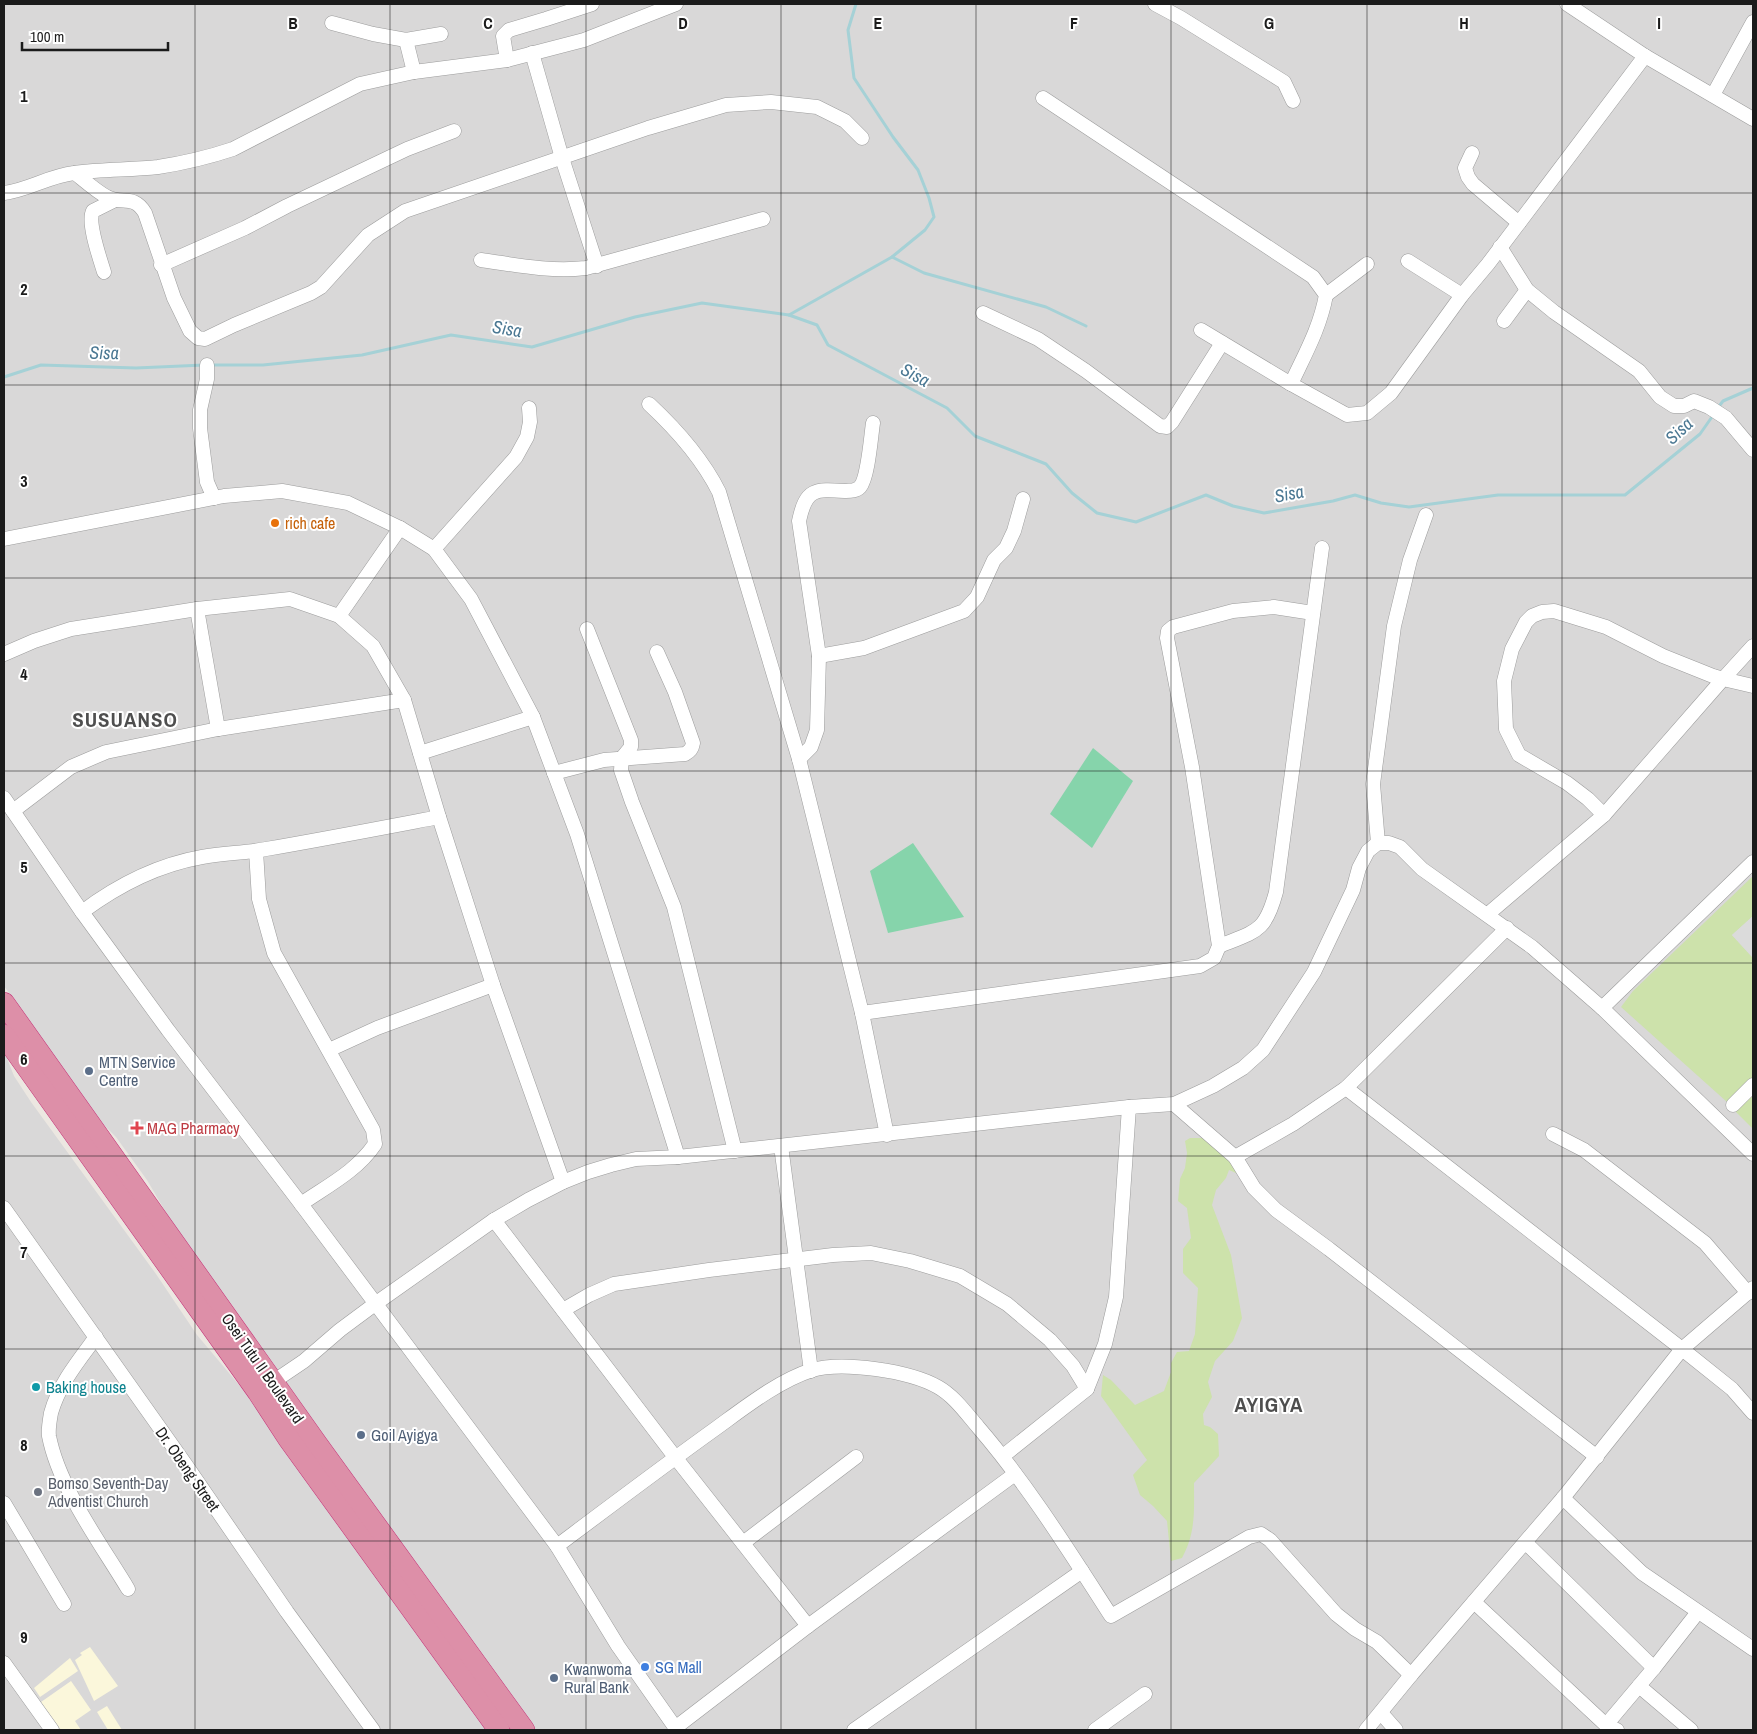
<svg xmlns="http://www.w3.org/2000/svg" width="1757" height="1734" font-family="'Archivo Narrow',sans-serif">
  <rect width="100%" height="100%" fill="#ece7e1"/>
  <g fill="#d9d8d8">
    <polygon points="4,4 1753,4 1753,1730 531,1730 227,1298 178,1233 147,1180 116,1137 103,1124 4,986"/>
    <polygon points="4,1051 14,1076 31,1102 156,1274 197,1335 245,1392 491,1730 4,1730"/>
  </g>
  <g fill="#fbf7db">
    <polygon points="90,1647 118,1686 94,1701 75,1660 82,1655 80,1653"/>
    <polygon points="70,1658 78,1671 40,1697 34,1688"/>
    <polygon points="71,1681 91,1710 75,1721 81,1730 61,1730 41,1702"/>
    <polygon points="107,1706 122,1730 108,1730 97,1712"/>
  </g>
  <g fill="#cde2ab">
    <polygon points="1753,876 1753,916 1732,935 1753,958 1753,1078 1727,1102 1621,1007 1633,991"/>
    <polygon points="1753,1095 1753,1129 1735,1111"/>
    <path d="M1190,1138H1208L1243,1176L1229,1170L1226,1178L1216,1190L1212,1205L1231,1255L1242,1318L1233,1341L1215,1361L1208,1382L1212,1397L1203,1414L1204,1425L1210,1427L1218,1434L1219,1456L1194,1483C1194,1511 1196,1532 1182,1558L1171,1561L1167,1521L1153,1506L1140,1495L1133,1475L1147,1460L1101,1396L1103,1375L1111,1380L1135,1405L1164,1391L1171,1372V1363L1177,1352L1189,1351L1195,1334L1198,1288L1183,1273V1249L1191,1238L1187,1208L1178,1201L1180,1179L1185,1168L1187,1153L1185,1141Z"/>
  </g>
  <g fill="#86d4ab">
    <polygon points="1093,748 1133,781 1092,848 1050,814"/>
    <polygon points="913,843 964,917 888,933 870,871"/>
  </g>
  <polygon fill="#dbdbdb" points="1753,916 1753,958 1732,935"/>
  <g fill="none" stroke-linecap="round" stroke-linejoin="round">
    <g stroke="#a5d1d6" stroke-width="3">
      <polyline points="892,257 924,273 1046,307 1086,326"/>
      <polyline points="789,315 892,257 925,230 934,217 929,198 918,170 893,137 854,78 848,30 856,4"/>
      <polyline points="210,365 263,365 362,355 451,335 532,347 635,317 702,303 789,315 817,325 828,345 947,408 975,436 1046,464 1072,493 1097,513 1136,522 1206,495 1233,506 1264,513 1333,501 1355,495 1381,503 1409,507 1498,495 1625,495 1700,434 1714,414"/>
      <polyline points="4,377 41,365 136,368 204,365"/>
      <polyline points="1717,409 1723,401 1753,388"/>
    </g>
    <defs>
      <g id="minor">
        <polyline points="1155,4 1181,18 1284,82 1293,101"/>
        <polyline points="1567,4 1645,56 1753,119"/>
        <polyline points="332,23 373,34 406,40 441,34"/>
        <polyline points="406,40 414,72"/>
        <polyline points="532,53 562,158 597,266"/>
        <polyline points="507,60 503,36 509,30 546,19 592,4"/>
        <polyline points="1713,95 1753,22"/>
        <path d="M1043,98L1313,277L1326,295C1320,328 1305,354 1291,384"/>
        <polyline points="1472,153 1465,168 1468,177 1473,184 1519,223"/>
        <path d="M75,173C85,181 96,191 107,197C123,205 134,194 145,213L174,298L190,331L198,338L205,339L234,325L311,293L321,287L368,235L405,211L648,128L726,105L771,102L817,107L845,121L862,138"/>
        <path d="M4,193C28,190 49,176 74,173C102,169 130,170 158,167C184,163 209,157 233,149L360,84L414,72L507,60L584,40L676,4"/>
        <polyline points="1500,247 1527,290 1554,312 1639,371 1660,397 1674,406 1684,406 1694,401 1709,407 1726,418 1753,450"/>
        <path d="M481,260C516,265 550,272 586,268L763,219"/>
        <polyline points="1408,261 1462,295"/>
        <polyline points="161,265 245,228 287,206 407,149 454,131"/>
        <path d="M104,272C100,259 87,222 93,211L115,200"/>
        <polyline points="1326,295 1367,264"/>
        <polyline points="983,313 1038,339 1086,371 1160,426 1167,427 1172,422 1222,343"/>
        <polyline points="1504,321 1527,290"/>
        <polyline points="1201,330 1291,384 1347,415 1367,413 1391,393 1462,295 1488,264 1645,56"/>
        <polyline points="207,365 207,379 200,410 200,428 207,482 214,498"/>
        <path d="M649,404C677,430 702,458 719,492L799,759L862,1013L887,1135"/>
        <polyline points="4,539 224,496 282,491 348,503 400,528 434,549 471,599 533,717 577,834 678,1157"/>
        <polyline points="434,549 516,457 527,437 530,422 529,408"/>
        <polyline points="197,609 218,729"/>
        <polyline points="339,616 400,528"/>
        <polyline points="587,629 631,740 631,747 622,758 621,770 632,802 674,907 735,1151"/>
        <polyline points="4,654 34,641 71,629 197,609 290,599 339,616 373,646 404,700 439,817 493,985 563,1182"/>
        <polyline points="819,656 864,648 964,611 977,597 994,560 1006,548 1014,531 1023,499"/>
        <polyline points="420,753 533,717"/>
        <path d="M799,759L811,747L817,730L819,656L799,521C806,488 815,489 846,491C851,491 856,491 860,487C868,478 871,436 873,423"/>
        <path d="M554,773L604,760L685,754C690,751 692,749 693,743L675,692L657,652"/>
        <polyline points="4,798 82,912 168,1030 301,1204 557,1546 618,1646 677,1730"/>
        <polyline points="13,811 71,767 106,752 218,729 404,700"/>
        <polyline points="1604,815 1588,799 1567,783 1519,755 1506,729 1504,681 1512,649 1526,622 1532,616 1542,612 1554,611 1606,627 1663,656 1713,676 1723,679 1753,646"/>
        <polyline points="1378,843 1373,784 1394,626 1410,560 1426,515"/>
        <path d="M256,851L259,899L274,953L373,1130L375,1144C357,1171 327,1186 301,1204"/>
        <path d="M82,912C118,885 157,865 202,857C223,853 245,853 266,849C324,839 381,828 439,817"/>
        <polyline points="1488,914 1604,815 1723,679 1753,686"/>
        <path d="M1219,946C1256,931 1265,933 1276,892L1322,548"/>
        <polyline points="1602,1008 1753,1154"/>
        <polyline points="862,1013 1200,966 1214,958 1219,946 1192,767 1167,638 1168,631 1173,627 1233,611 1274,607 1313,613"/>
        <polyline points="329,1050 377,1028 493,985"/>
        <polyline points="1346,1088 1682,1349 1732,1389 1753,1413"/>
        <polyline points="1174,1104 1235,1157 1254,1188 1276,1210 1329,1249 1597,1457"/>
        <polyline points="1733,1105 1753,1085"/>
        <polyline points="1553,1134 1584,1150 1705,1243 1748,1293"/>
        <polyline points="781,1146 811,1371"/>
        <polyline points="1235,1157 1293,1124 1346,1088 1507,928"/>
        <polyline points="4,1208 186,1465 287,1612 373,1730"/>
        <polyline points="494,1220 675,1457 808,1626"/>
        <polyline points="563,1310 589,1295 614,1284 709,1270 833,1255 871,1253 910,1261 960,1276 1007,1304 1050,1340 1073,1366 1087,1389"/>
        <path d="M96,1337C79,1360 59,1384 51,1413C50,1419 48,1429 49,1436C59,1488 101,1544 128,1589"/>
        <polyline points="267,1386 304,1361 340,1330 375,1304 494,1220 528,1200 563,1182 588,1172 611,1165 636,1159 678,1157 1129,1107 1174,1104 1213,1086 1243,1068 1263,1050 1314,972 1353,890 1359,868 1368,851 1378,843 1389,843 1400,847 1422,869 1532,947 1602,1008 1753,862"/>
        <polyline points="1003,1456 1087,1389 1105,1344 1116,1297 1129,1107"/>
        <polyline points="1563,1498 1642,1573 1753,1649"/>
        <polyline points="4,1503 64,1604"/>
        <polyline points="743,1543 856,1457"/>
        <polyline points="1526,1543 1654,1668 1698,1612"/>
        <path d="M557,1546C609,1507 662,1467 715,1429C744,1408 778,1381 812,1370C843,1361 910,1371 938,1387C954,1396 966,1413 978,1427C1028,1485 1069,1551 1111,1616L1249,1537L1261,1534L1270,1540L1336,1614L1355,1629L1377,1642L1411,1675"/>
        <polyline points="1474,1602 1606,1725 1617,1730"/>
        <polyline points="4,1663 52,1730"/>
        <polyline points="1639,1686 1691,1730"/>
        <polyline points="1381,1713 1396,1730"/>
        <polyline points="1606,1725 1654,1668"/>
        <polyline points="675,1728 808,1626 1015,1474"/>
        <polyline points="854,1730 1082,1571"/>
        <polyline points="1095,1730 1145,1694"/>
        <polyline points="1366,1730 1411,1675 1563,1498 1682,1349 1753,1288"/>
      </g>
      <g id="highway">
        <polyline points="4,1003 317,1444 524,1730"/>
        <polyline points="4,1035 258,1392 288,1438 499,1730"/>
      </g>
    </defs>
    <use href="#minor" stroke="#9c9c9c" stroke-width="15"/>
    <use href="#highway" stroke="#c43479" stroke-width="22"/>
    <use href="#minor" stroke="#fff" stroke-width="14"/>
    <use href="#highway" stroke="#dd8fa8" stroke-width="21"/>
  </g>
  <path fill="none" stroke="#1b1b1b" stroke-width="1" stroke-opacity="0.55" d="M195,4V1730M390,4V1730M586,4V1730M781,4V1730M976,4V1730M1171,4V1730M1367,4V1730M1562,4V1730M4,193H1753M4,385H1753M4,578H1753M4,771H1753M4,963H1753M4,1156H1753M4,1349H1753M4,1541H1753"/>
  <circle fill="#e8710a" stroke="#fff" stroke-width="2" cx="275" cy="523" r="5"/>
  <g fill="#5c6f8a" stroke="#fff" stroke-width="2">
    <circle cx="89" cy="1071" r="5"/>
    <circle cx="361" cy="1435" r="5"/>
    <circle cx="554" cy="1678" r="5"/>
  </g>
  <path fill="#e0444e" stroke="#fff" stroke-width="2" d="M134.5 1120.5h5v5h5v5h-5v5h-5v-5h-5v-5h5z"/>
  <circle fill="#0f9aa8" stroke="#fff" stroke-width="2" cx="36" cy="1387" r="5"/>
  <circle fill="#6b7280" stroke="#fff" stroke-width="2" cx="38" cy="1492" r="5"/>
  <circle fill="#3f7fe0" stroke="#fff" stroke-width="2" cx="645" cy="1667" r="5"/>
  <g text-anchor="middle" stroke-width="4" stroke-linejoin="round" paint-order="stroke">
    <g font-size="16" fill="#c56008" stroke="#fff" text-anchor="start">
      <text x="285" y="529">rich cafe</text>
    </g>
    <g font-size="16" fill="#4e5e75" stroke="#fff" text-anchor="start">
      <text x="99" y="1068">MTN Service<tspan x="99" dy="18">Centre</tspan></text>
      <text x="371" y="1441">Goil Ayigya</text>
      <text x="564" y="1675">Kwanwoma<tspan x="564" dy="18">Rural Bank</tspan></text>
    </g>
    <g font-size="16" fill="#be3a42" stroke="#fff" text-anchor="start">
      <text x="147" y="1134">MAG Pharmacy</text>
    </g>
    <g font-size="16" fill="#1b1b1b" stroke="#fff">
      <text transform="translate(263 1368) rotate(55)" y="6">Osei Tutu II Boulevard</text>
      <text transform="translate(188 1469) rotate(55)" y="6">Dr. Obeng Street</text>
    </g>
    <g font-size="16" fill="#0d838f" stroke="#fff" text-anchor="start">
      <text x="46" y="1393">Baking house</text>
    </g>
    <g font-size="16" fill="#5b616d" stroke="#fff" text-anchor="start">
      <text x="48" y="1489">Bomso Seventh-Day<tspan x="48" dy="18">Adventist Church</tspan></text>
    </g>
    <g font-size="16" fill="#366cbe" stroke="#fff" text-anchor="start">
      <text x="655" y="1673">SG Mall</text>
    </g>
    <g font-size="18" font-style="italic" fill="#4b7893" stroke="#fff">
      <text transform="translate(507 329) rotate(9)" y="6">Sisa</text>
      <text transform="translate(104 353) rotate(1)" y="6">Sisa</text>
      <text transform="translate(915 375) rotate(28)" y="6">Sisa</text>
      <text transform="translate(1679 431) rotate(-43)" y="6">Sisa</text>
      <text transform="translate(1289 494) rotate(-11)" y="6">Sisa</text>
    </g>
    <g font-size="21" font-weight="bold" letter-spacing="1" fill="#4e4e4e" stroke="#fff">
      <text x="125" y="727">SUSUANSO</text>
      <text x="1269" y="1412">AYIGYA</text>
    </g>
  </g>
  <g font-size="16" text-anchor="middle" font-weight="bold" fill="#1b1b1b" stroke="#fff" stroke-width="4" stroke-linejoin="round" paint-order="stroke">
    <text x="293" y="29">B</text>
    <text x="488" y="29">C</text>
    <text x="683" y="29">D</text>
    <text x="878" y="29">E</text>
    <text x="1074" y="29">F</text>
    <text x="1269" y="29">G</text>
    <text x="1464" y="29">H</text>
    <text x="1659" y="29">I</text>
    <text x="24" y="102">1</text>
    <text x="24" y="295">2</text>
    <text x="24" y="487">3</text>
    <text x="24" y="680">4</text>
    <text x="24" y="873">5</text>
    <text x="24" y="1065">6</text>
    <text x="24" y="1258">7</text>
    <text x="24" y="1451">8</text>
    <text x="24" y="1643">9</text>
  </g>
  <rect width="1757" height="1734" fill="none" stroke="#1b1b1b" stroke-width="10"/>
  <path d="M22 42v8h146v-8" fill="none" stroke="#1b1b1b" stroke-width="2.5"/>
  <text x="30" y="42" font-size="15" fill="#1b1b1b" stroke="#ffffff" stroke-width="4" paint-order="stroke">100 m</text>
</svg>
